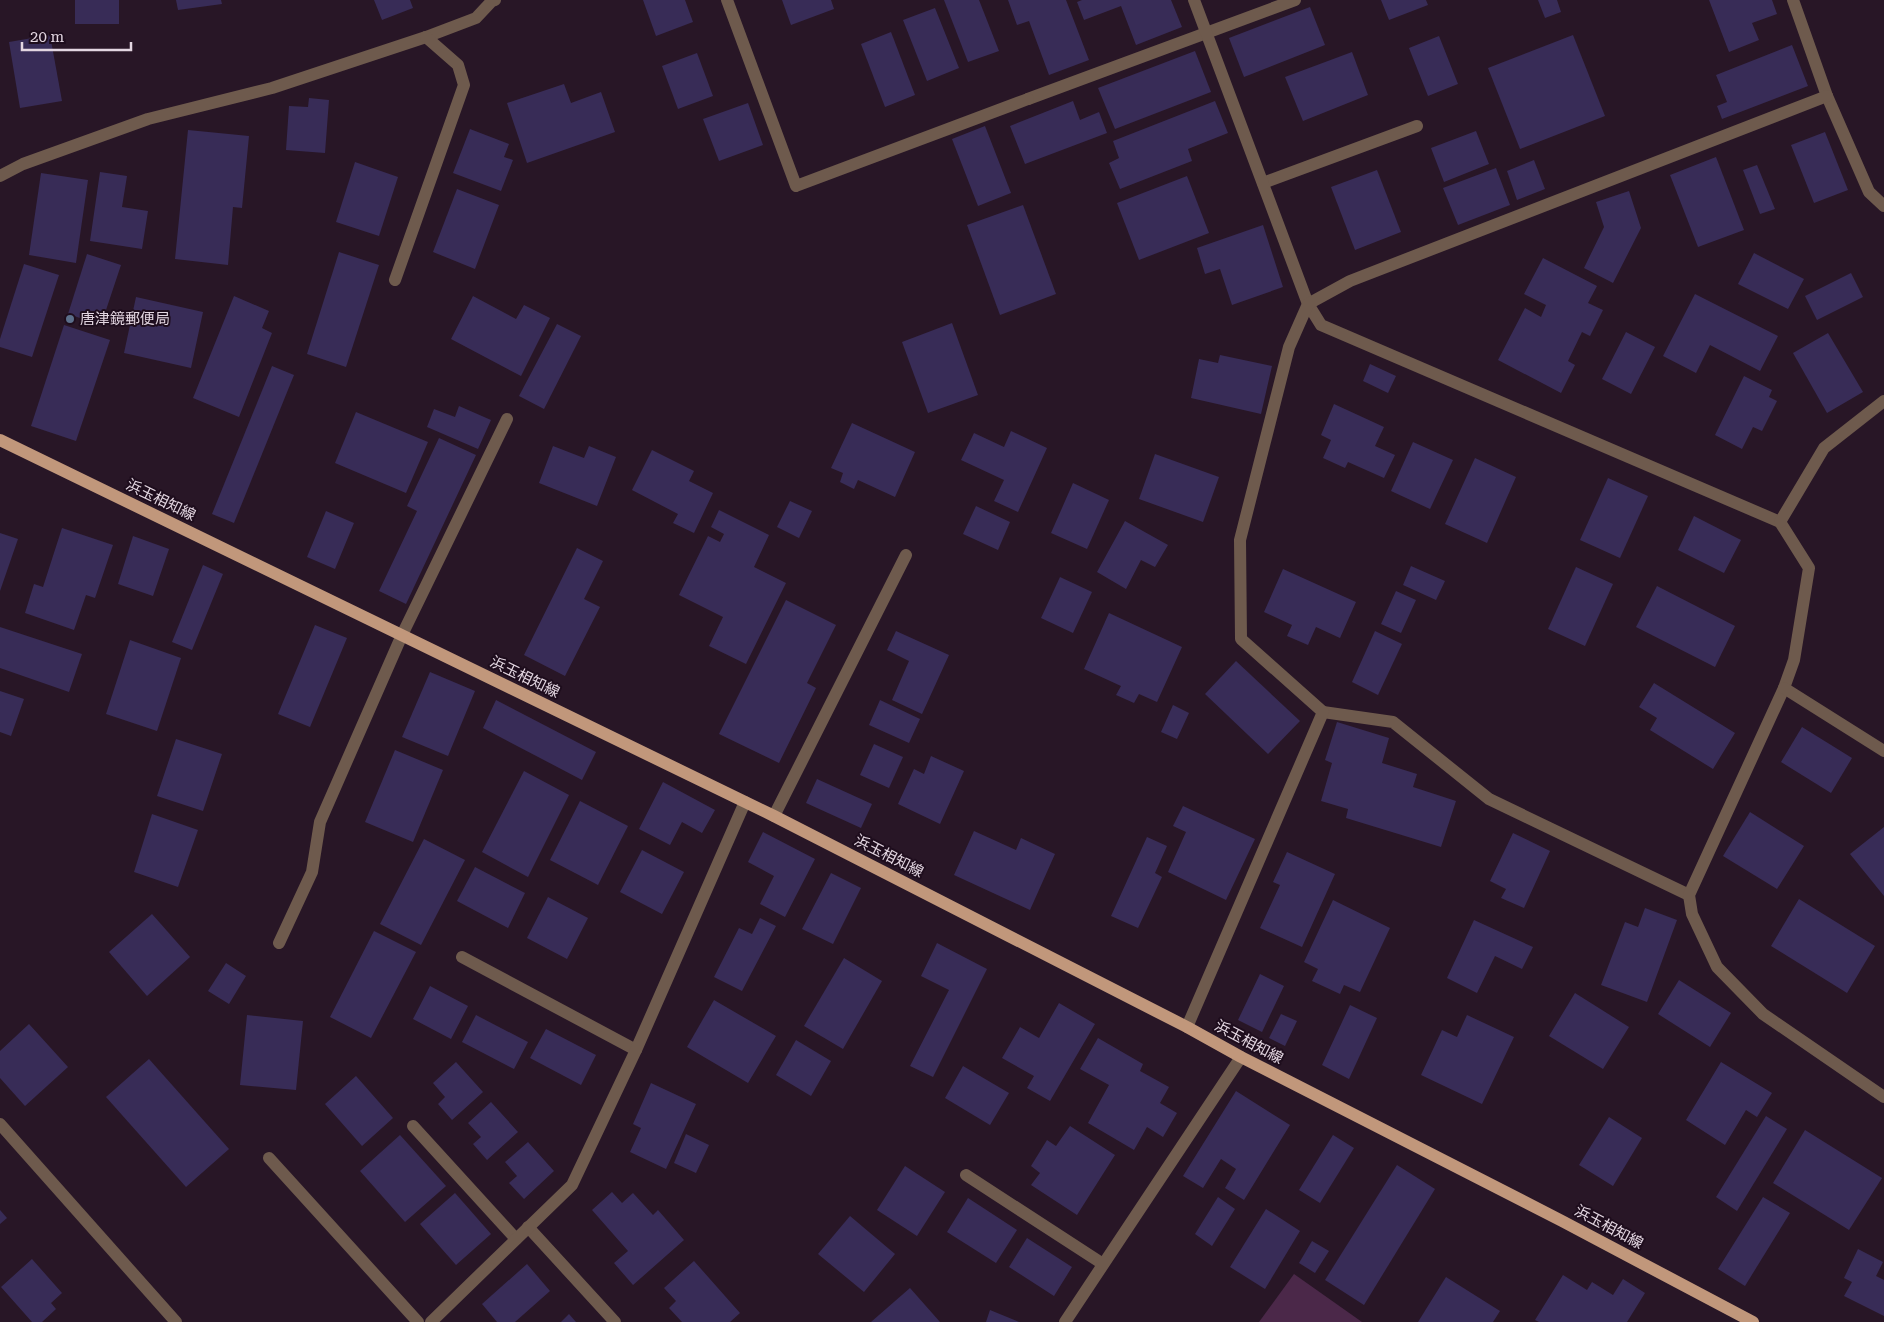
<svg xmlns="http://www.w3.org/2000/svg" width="1884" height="1322" font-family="'Roboto Serif','Noto Sans JP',serif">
  <rect width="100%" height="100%" fill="#281626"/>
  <polygon fill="#4b2849" points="1294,1274 1362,1322 1259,1322"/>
  <g fill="#382c57">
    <rect x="75" y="0" width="44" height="24"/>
    <polygon points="176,0 221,0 222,4 178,10"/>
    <polygon points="374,0 410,0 413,8 382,20"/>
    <polygon points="643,0 685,0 693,22 656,36"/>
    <polygon points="782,0 831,0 834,9 791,25"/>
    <polygon points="944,0 979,0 999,51 968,62"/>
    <polygon points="1008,0 1066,0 1089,60 1049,75 1029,21 1017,25"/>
    <polygon points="1082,0 1171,0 1182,27 1136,45 1121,6 1084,20 1077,2"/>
    <polygon points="1381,0 1426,0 1428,5 1389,20"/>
    <polygon points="1538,0 1557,0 1561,12 1545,18"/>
    <polygon points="1709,0 1772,0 1777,14 1752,23 1759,40 1729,52"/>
    <polygon points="1310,7 1325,45 1244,77 1229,38"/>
    <polygon points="935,8 959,68 927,81 903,20"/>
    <polygon points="891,32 915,95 885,107 861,44"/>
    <polygon points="50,35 62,101 20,108 9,42"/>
    <polygon points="1573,35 1605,116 1520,149 1488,68"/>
    <polygon points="1439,36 1458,84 1428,96 1409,48"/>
    <polygon points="1792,45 1808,86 1722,119 1717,106 1727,102 1716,75"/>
    <polygon points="1195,51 1211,92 1115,129 1098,88"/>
    <polygon points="1352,52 1368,95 1303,121 1285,77"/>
    <polygon points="697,53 713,96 678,109 662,66"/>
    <polygon points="564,84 571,103 601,92 615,132 527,163 507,103"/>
    <polygon points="309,98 329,100 325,153 286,150 289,106 308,107"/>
    <polygon points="1073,101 1080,120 1099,112 1107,133 1025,164 1010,126"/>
    <polygon points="1215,101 1228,133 1188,149 1192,161 1120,189 1109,163 1119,158 1113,141"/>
    <polygon points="748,103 763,145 719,161 703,119"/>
    <polygon points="985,126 1011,193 978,206 952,139"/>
    <polygon points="470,129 509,144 504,157 513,160 501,191 453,173"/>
    <polygon points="188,130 249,136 242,208 233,207 228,265 175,259"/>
    <polygon points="1476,131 1489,164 1444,182 1431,148"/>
    <polygon points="1825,132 1848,190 1814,203 1791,145"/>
    <polygon points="1716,157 1744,230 1698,247 1670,175"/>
    <polygon points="1534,160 1545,189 1517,200 1507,171"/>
    <polygon points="355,162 398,177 379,236 336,222"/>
    <polygon points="1757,165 1775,209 1760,214 1743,170"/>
    <polygon points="1496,168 1510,205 1458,225 1443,188"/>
    <polygon points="1377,170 1401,232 1355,250 1331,187"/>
    <polygon points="100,172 127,176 122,207 148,211 142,249 90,241"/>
    <polygon points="41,173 88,180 76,263 29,255"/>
    <polygon points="1187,176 1209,233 1139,260 1117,203"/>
    <polygon points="457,189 499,205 475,269 433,252"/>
    <polygon points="1629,191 1641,228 1613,283 1584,268 1604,227 1596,202"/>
    <polygon points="1023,205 1056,294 1000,315 967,225"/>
    <polygon points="1263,225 1283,287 1232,305 1220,269 1205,274 1197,248"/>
    <polygon points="339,252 379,265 346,367 307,354"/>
    <polygon points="1754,253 1804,279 1788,309 1738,284"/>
    <polygon points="87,254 121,265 101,325 68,314"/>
    <polygon points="1543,258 1597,286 1588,303 1603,310 1590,336 1582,332 1568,361 1575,365 1561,393 1498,360 1525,308 1541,317 1546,305 1524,294"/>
    <polygon points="24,264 59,275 32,357 0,347 0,339"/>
    <polygon points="1851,273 1863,297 1817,320 1805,296"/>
    <polygon points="1695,294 1778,336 1760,371 1710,345 1696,373 1663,356"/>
    <polygon points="234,296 269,311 262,328 272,333 239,417 193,398"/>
    <polygon points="473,296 516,319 524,305 550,318 521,376 451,339"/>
    <polygon points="136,297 203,312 191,368 124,353"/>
    <polygon points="952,323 978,395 928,413 902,342"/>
    <polygon points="557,324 581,336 544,409 519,396"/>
    <polygon points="64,325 110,340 76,441 31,426"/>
    <polygon points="1626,332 1655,347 1631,394 1602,379"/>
    <polygon points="1828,333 1863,392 1827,413 1793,353"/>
    <polygon points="1220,355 1272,366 1261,414 1191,398 1199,359 1218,363"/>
    <polygon points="1370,364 1396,376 1388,393 1363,381"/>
    <polygon points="272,366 294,375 234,523 212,514"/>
    <polygon points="1744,376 1772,390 1769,397 1777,401 1762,431 1753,427 1742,449 1715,435"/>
    <polygon points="1334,404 1384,427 1375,446 1395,455 1384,478 1348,462 1345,468 1323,458 1331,440 1321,435"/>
    <polygon points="459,406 491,420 478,449 427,427 434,409 455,417"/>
    <polygon points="356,412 428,442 406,493 335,463"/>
    <polygon points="852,423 915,452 895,497 858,480 854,489 840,482 843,473 831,468"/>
    <polygon points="1011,431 1047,448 1018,512 994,501 1004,480 961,460 974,433 1004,447"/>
    <polygon points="439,438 476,455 406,604 379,591 417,511 407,506"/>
    <polygon points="1413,442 1453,460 1430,509 1391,491"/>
    <polygon points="553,446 584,458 589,446 616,457 597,506 539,483"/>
    <polygon points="652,450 694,471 689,481 713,493 694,533 673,523 678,514 632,490"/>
    <polygon points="1155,454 1219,477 1203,522 1139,499"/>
    <polygon points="1475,458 1516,477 1487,543 1445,524"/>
    <polygon points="1608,478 1648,496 1620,558 1580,540"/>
    <polygon points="1073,483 1109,500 1087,549 1051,533"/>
    <polygon points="790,501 812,511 799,538 777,527"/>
    <polygon points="976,506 1010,522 998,550 963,534"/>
    <polygon points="719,510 769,535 754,567 786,583 746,664 709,646 723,617 679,595 708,536 720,542 724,534 711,527"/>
    <polygon points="326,511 354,523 335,569 307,557"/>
    <polygon points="1694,516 1741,540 1724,573 1678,550"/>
    <polygon points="1125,521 1168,545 1155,567 1141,560 1126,589 1097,572"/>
    <polygon points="62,528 113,545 95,598 86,595 74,630 25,613 34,584 43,587"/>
    <polygon points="0,533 18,539 0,591"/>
    <polygon points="133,536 169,549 153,596 118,584"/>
    <polygon points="577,548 603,561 584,599 600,607 565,676 524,655"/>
    <polygon points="203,565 223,574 192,650 172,642"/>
    <polygon points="1411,566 1445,581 1436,600 1403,585"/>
    <polygon points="1576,567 1613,584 1585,646 1548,629"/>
    <polygon points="1283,569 1356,602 1340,638 1316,627 1308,645 1287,636 1292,625 1264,612"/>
    <polygon points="1060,577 1092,592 1073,633 1041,618"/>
    <polygon points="1657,586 1735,626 1715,667 1636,627"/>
    <polygon points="1396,591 1416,600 1401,633 1381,624"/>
    <polygon points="786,600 836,625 807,683 816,688 779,763 719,734"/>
    <polygon points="1109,613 1182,647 1157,702 1139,694 1134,703 1116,695 1121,686 1084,669"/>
    <polygon points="315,625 347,638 310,727 278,714"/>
    <polygon points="0,627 82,654 69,692 0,668"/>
    <polygon points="896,631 949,655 922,714 892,700 909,661 887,650"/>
    <polygon points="1375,631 1402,644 1378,695 1352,682"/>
    <polygon points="130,640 181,658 157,731 106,714"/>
    <polygon points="1236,661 1300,721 1268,754 1205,694"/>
    <polygon points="430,672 475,691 448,756 402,737"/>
    <polygon points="1654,683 1735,733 1713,769 1650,730 1657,718 1639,707"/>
    <polygon points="0,691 24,699 11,736 0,732"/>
    <polygon points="496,700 596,752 582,780 483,728"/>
    <polygon points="880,700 920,719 909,743 869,725"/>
    <polygon points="1173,705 1189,713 1177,739 1161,732"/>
    <polygon points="1337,722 1389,738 1382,763 1417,774 1413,787 1456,801 1441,847 1346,818 1348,809 1321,801 1332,763 1325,760"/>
    <polygon points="1802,727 1852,758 1831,793 1781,762"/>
    <polygon points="176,739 222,754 203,811 157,796"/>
    <polygon points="874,744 903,757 889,788 860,775"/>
    <polygon points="395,750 443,770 413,842 365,822"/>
    <polygon points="931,756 964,771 940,824 898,804 914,769 924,774"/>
    <polygon points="524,771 569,795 528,877 482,852"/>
    <polygon points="817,779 872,804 861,828 806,803"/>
    <polygon points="663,782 715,810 702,833 682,822 670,845 639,829"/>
    <polygon points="580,801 628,826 598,885 550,860"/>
    <polygon points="1183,806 1255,839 1226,900 1168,872 1186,832 1173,826"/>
    <polygon points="1750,812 1804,846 1777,889 1723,856"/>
    <polygon points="152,814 198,830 178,887 134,872"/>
    <polygon points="1884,827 1884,896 1850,854"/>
    <polygon points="974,831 1016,850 1021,838 1055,854 1030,910 954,875"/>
    <polygon points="763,832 815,859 785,917 760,904 774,876 748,862"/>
    <polygon points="1513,833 1550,851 1524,908 1501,898 1506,889 1490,881"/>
    <polygon points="1147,837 1167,846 1155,873 1162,877 1138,928 1111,916"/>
    <polygon points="424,839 465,860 421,945 380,924"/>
    <polygon points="642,850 684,872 662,914 620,892"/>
    <polygon points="1287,852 1335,874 1302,947 1260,928 1280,885 1273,882"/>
    <polygon points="475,867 525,893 508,928 457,901"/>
    <polygon points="831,873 861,888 833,944 802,929"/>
    <polygon points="548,897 588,918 567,959 527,938"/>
    <polygon points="1799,899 1875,946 1847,993 1771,946"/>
    <polygon points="1333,900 1390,928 1360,992 1344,985 1340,994 1312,981 1318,969 1304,962"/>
    <polygon points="1645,908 1677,920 1647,1002 1601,985 1625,922 1638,927"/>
    <polygon points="152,914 190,957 147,996 109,952"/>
    <polygon points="760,918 776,926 742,991 714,977 739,928 752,934"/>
    <polygon points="1474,920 1533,947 1522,969 1495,956 1477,993 1447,978"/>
    <polygon points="374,931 416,952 371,1038 330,1017"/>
    <polygon points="937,943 987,969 933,1077 910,1066 949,990 921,976"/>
    <polygon points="844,958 882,981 843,1049 804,1026"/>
    <polygon points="226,963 246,976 229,1004 208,991"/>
    <polygon points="1260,974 1284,986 1262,1032 1238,1020"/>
    <polygon points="1679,980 1731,1013 1710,1047 1658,1014"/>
    <polygon points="430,986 468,1006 451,1039 413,1019"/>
    <polygon points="1575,993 1629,1027 1603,1069 1549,1036"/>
    <polygon points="714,1000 776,1036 748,1083 687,1047"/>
    <polygon points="1059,1003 1095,1024 1050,1101 1027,1088 1034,1076 1002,1058 1020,1027 1039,1038"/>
    <polygon points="1350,1005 1377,1018 1349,1079 1322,1065"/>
    <polygon points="1281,1014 1297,1021 1285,1046 1269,1038"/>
    <polygon points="247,1015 303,1021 296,1090 240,1085"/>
    <polygon points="476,1015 528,1042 514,1069 462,1042"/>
    <polygon points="1467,1015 1514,1037 1482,1104 1421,1075 1442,1030 1457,1037"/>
    <polygon points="29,1024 68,1067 25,1106 0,1078 0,1051"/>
    <polygon points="546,1029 596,1055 581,1085 530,1058"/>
    <polygon points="1098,1038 1143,1064 1140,1071 1169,1087 1160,1103 1177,1113 1163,1137 1147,1127 1134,1150 1088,1123 1109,1085 1080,1069"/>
    <polygon points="796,1040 831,1061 811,1096 776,1075"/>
    <polygon points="149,1059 229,1149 186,1187 106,1097"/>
    <polygon points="456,1062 483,1092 452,1120 438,1104 445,1097 433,1083"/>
    <polygon points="1721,1062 1772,1093 1757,1117 1746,1110 1725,1145 1686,1120"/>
    <polygon points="963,1066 1009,1093 990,1125 945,1098"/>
    <polygon points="356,1076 393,1118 362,1146 325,1104"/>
    <polygon points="651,1083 696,1104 666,1169 630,1152 641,1128 633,1124"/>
    <polygon points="1236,1091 1290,1125 1244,1200 1225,1188 1236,1169 1221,1159 1203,1188 1183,1176"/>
    <polygon points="491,1102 518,1132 487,1160 473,1144 481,1137 468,1123"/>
    <polygon points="1766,1116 1787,1129 1737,1211 1716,1197"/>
    <polygon points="1609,1117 1642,1138 1613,1186 1579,1165"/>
    <polygon points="1070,1126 1115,1155 1077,1215 1031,1185 1040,1173 1031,1166 1047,1140 1056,1146"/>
    <polygon points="1805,1130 1882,1178 1849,1230 1773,1183"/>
    <polygon points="686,1134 709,1145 696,1173 674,1163"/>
    <polygon points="400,1135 446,1186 405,1222 360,1171"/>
    <polygon points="1333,1135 1354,1148 1320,1203 1299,1190"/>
    <polygon points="528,1142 554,1171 524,1199 509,1183 517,1176 505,1162"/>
    <polygon points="1397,1165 1435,1189 1364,1305 1325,1280"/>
    <polygon points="905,1166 945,1192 917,1236 877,1210"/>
    <polygon points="612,1192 622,1203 633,1193 653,1215 658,1210 684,1240 633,1285 614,1263 628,1251 592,1210"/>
    <polygon points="455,1193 491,1234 456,1265 420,1224"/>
    <polygon points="1218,1197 1235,1209 1212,1246 1195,1234"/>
    <polygon points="1763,1197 1790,1213 1745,1286 1718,1269"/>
    <polygon points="968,1198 1017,1230 996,1263 947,1232"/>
    <polygon points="1266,1209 1300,1231 1265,1289 1230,1267"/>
    <polygon points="0,1210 7,1218 0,1224"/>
    <polygon points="850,1216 895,1254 864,1292 818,1254"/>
    <polygon points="1027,1238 1072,1267 1054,1296 1009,1267"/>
    <polygon points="1312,1241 1329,1251 1315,1273 1299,1263"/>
    <polygon points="1858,1249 1883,1262 1876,1276 1884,1280 1884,1316 1844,1296 1852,1282 1844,1278"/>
    <polygon points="32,1259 62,1293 51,1303 56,1309 42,1322 32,1322 1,1287"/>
    <polygon points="694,1261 740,1313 730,1322 682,1322 669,1308 676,1301 664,1288"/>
    <polygon points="527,1264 550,1291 515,1322 497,1322 482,1304"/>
    <polygon points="1563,1275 1587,1290 1592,1282 1613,1295 1623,1279 1645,1293 1627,1322 1539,1322 1535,1320"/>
    <polygon points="1446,1277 1500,1311 1493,1322 1418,1322"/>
    <polygon points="910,1288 940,1322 871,1322"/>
    <polygon points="990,1310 1019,1322 986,1322"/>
    <polygon points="569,1314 576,1322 561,1322"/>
  </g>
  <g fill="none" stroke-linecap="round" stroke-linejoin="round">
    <g stroke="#6e5a4d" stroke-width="12">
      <polyline points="1028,99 1295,0"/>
      <polyline points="1263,183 1417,126"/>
      <polyline points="1323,712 1393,722 1489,799 1689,895"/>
      <polyline points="774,816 906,555"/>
      <polyline points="279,943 312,872 320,822 402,635 507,419"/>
      <polyline points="462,957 636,1050"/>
      <polyline points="413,1126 516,1239"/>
      <polyline points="269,1158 418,1322"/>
      <polyline points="966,1175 1103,1264"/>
      <polyline points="528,1227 615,1322"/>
    </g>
    <g stroke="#6e5a4d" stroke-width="12">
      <polyline points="727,0 796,186 1028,99"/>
      <polyline points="1194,0 1308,304 1321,325 1780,522 1809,568 1794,660 1784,688 1689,895 1692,914 1717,967 1763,1014 1884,1097"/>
      <polyline points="1793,0 1827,96 1869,192 1884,206"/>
      <polyline points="0,176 23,164 148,119 272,88 426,37 476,18 492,1 495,0"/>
      <polyline points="395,280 464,85 458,65 426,37"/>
      <polyline points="1780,522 1824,448 1884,401"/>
      <polyline points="1784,688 1884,751"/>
      <polyline points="1187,1027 1323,712 1241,639 1240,540 1289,347 1308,304 1350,281 1827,96"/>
      <polyline points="0,1124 176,1322"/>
      <polyline points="431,1322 572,1185 636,1050 745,802"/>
      <polyline points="1065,1322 1241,1057"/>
    </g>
    <polyline stroke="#c1977b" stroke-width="12" points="0,440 774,816 1187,1027 1241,1057 1562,1221 1753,1322"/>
  </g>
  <circle fill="#5c6f8a" stroke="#1e0d1d" stroke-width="2" cx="70" cy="319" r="5"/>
  <g text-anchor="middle" stroke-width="4" stroke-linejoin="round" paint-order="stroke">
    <g font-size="15" fill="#e3d6e1" stroke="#1e0d1d" text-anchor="start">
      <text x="80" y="324">唐津鏡郵便局</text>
    </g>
    <g font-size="15" fill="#e3d6e1" stroke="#1e0d1d">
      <text transform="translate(161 500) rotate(26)" y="5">浜玉相知線</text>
      <text transform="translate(525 677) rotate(26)" y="5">浜玉相知線</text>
      <text transform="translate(889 856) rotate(27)" y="5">浜玉相知線</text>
      <text transform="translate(1249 1042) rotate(28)" y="5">浜玉相知線</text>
      <text transform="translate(1609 1227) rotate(28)" y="5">浜玉相知線</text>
    </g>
  </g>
  <path d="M22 42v8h109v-8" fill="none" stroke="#e3d6e1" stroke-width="2.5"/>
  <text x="30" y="42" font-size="15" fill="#e3d6e1" stroke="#1e0d1d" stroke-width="4" paint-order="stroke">20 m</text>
</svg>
